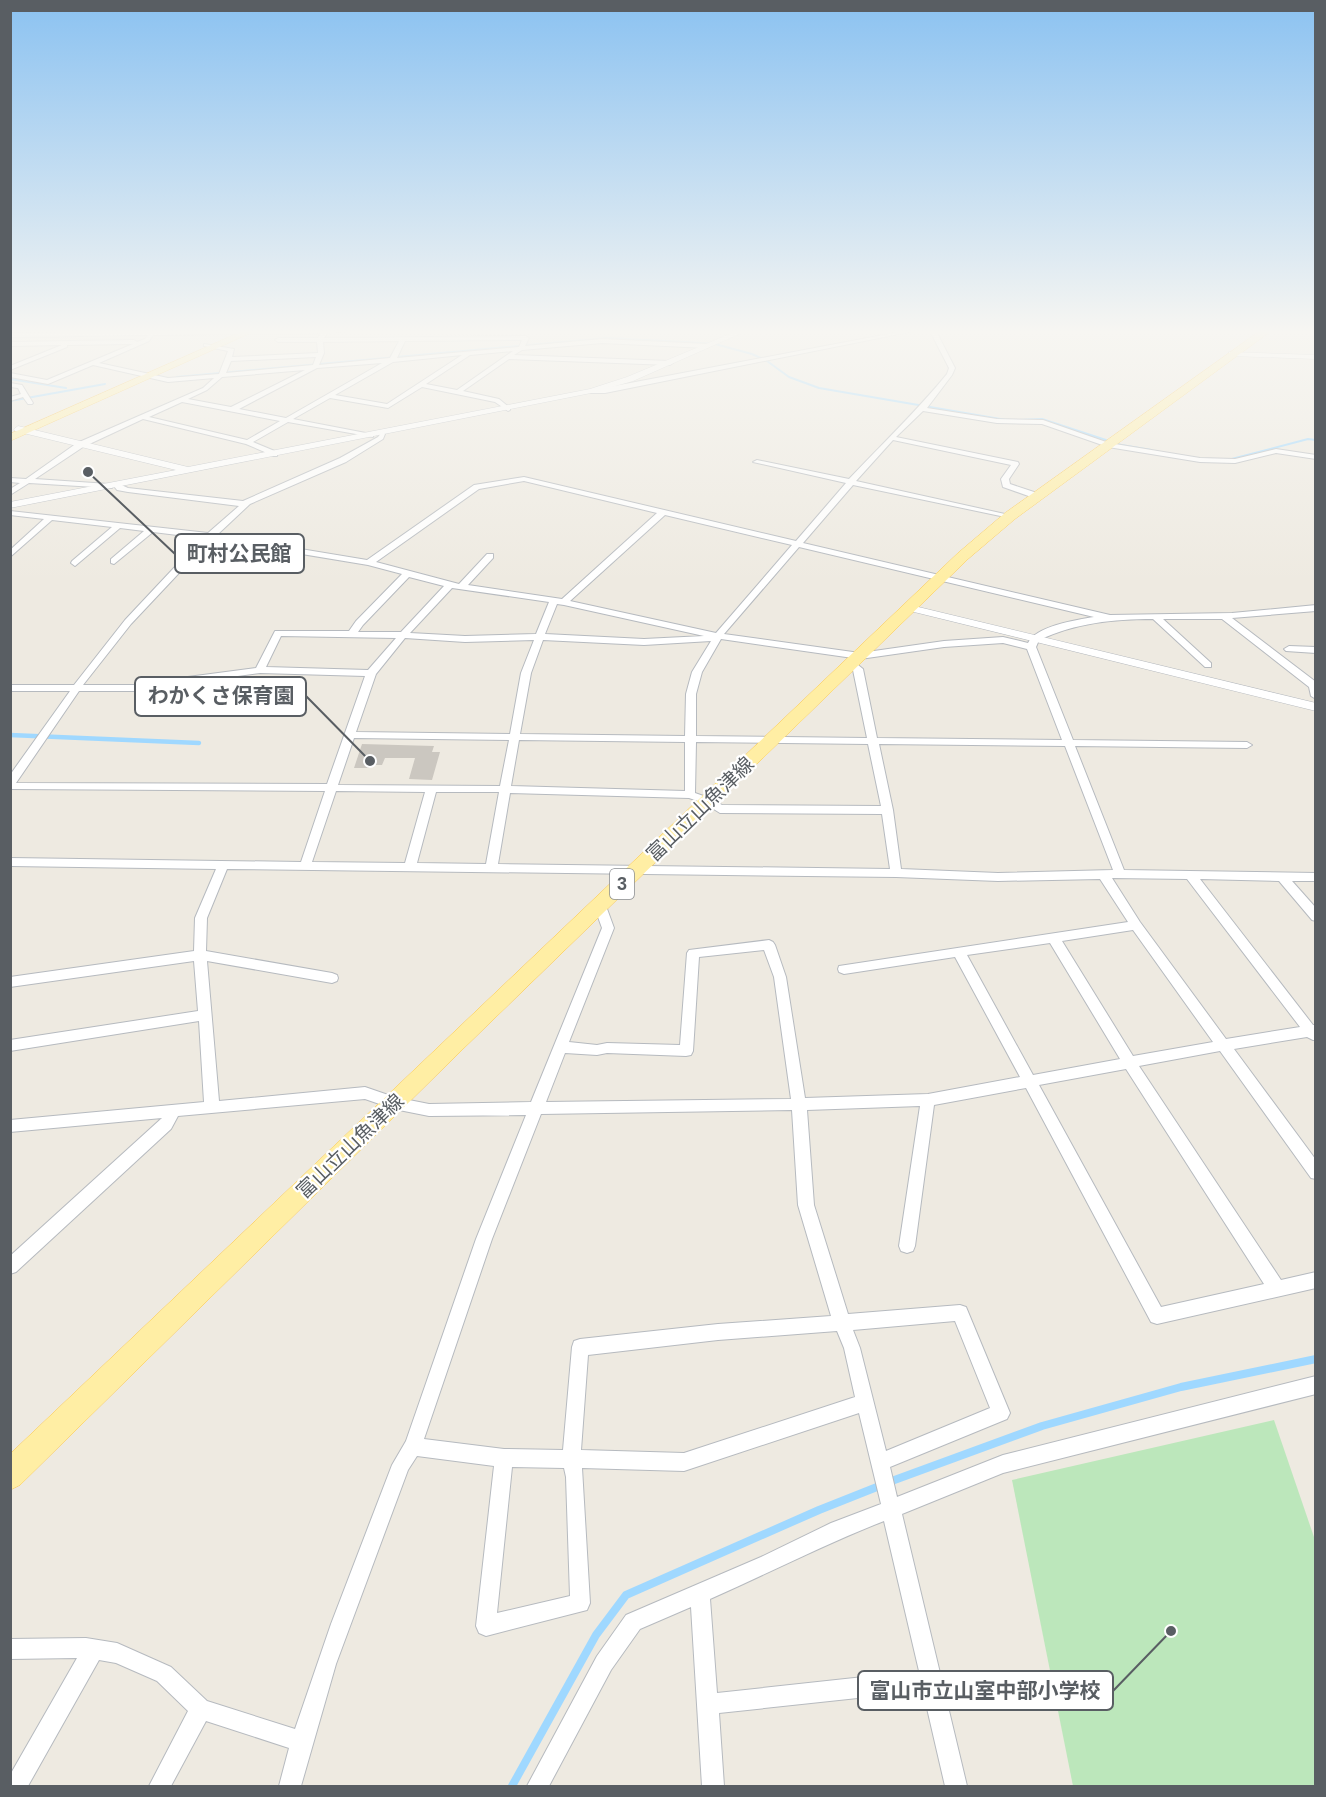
<svg xmlns="http://www.w3.org/2000/svg" width="1326" height="1797" font-family="Helvetica,'Noto Sans JP',sans-serif">
  <rect width="100%" height="100%" fill="#eeeae1"/>
  <polygon fill="#bce7bb" points="1274,1420 1315,1540 1315,1786 1073,1786 1012,1480"/>
  <g fill="none" stroke-linecap="round" stroke-linejoin="round">
    <g stroke="#9fd8ff" stroke-width="2">
      <polyline points="10,333 138,331"/>
      <polyline points="177,377 607,338 685,342 715,344 752,354 767,361 789,377 819,388 1006,420"/>
      <polyline points="10,379 66,388"/>
      <polyline points="10,401 105,384"/>
      <polyline points="1020,420 1042,419 1121,445 1151,450"/>
      <polyline points="1228,460 1308,439 1316,440"/>
    </g>
    <polyline stroke="#9fd8ff" stroke-width="4.5" points="10,735 199,743"/>
    <g stroke="#9fd8ff" stroke-width="8">
      <polyline points="889,1482 1042,1426 1181,1387 1316,1359"/>
      <polyline points="512,1786 596,1635 626,1595 819,1510 882,1485"/>
    </g>
  </g>
  <polygon fill="#cbc7c0" points="362,744 434,746 432,752 440,752 432,780 409,779 415,758 385,758 382,765 371,765 370,768 354,768"/>
  <g fill="none" stroke-linecap="round" stroke-linejoin="round">
    <defs>
      <g id="minor">
        <path d="M229,331H350L327,333L324,338L526,336L529,338L525,346L602,339L707,344L710,346L707,348L602,343L522,350L514,355L670,361L673,363L670,365L509,359L463,391L499,399L510,408V410L508,411L495,402L422,387L388,408L330,398L293,419L371,434L373,435V437L288,422L253,442L277,452V456H274L246,444L143,419L83,447L35,479L109,484H112V488L29,483L10,495V489L20,483L10,482V478L26,479L77,443L203,388L214,378L168,382L93,365L48,384L10,377V373L47,380L133,344L67,345V347L10,370V366L62,345L10,346V342L134,340L137,342L145,339L148,335L10,337V333ZM321,333L318,338H278L275,340L278,342H317L318,353L232,357L234,349L204,344V346L228,351L219,374L168,378L99,363L149,341L153,335ZM522,340L519,347L397,358L405,341ZM399,341L390,358L319,365L324,353L323,342ZM513,351L457,390L426,384L470,355ZM462,355L387,404L335,395L393,362ZM316,357L313,365L226,373L231,361ZM382,363L286,418L239,409L317,368ZM305,370L231,407L188,399L207,390L222,377ZM182,402L280,421L247,440L149,417Z"/>
        <polygon points="904,331 914,331 605,393 591,393 588,391"/>
        <path d="M930,331H936L955,368L952,375L927,408L997,419L1043,420L1109,443L1200,458L1235,459L1276,449L1316,455V459L1276,453L1235,463L1200,462L1108,447L1042,424L997,423L923,411L896,437L1018,462L1019,464L1009,479L1010,484L1040,494V498H1034L1003,487L1001,479L1011,465L893,440L856,481L1014,516L1010,518L853,485L803,543L1110,615L1232,613L1316,605V611L1232,618L1316,682V699L1311,696L1309,687L1222,619H1163L1211,663V667H1205L1153,619C1113,619 1076,623 1039,640L1036,647L1073,740L1247,742L1252,745L1247,748L1075,746L1124,870L1316,873V881H1292L1316,908V921L1312,920L1279,881L1200,879L1313,1025H1316V1040H1313L1307,1037L1234,1049L1316,1160V1179L1311,1178L1220,1051L1139,1066L1281,1280L1316,1272V1288L1157,1324L1151,1322L1026,1088L934,1105L915,1246L913,1251L907,1253L901,1251L899,1246L920,1106L807,1110L814,1205L848,1314L960,1305L966,1307L1010,1413L1007,1419L890,1467L897,1497L1003,1455L1316,1376V1394L1003,1473L902,1514L967,1786H945L923,1691L719,1713L724,1786H702L691,1607L640,1629L611,1670L549,1786H527L597,1656L626,1615L761,1557L831,1523L881,1504L859,1413L684,1471L582,1468L590,1603L587,1610L486,1636L479,1633L476,1626L494,1466L417,1456L408,1470L336,1664L301,1786H279L289,1748L206,1721L171,1786H149L188,1711L157,1681L116,1663L99,1660L28,1786H10V1775L77,1658L10,1659V1639L86,1638L117,1643L171,1667L207,1701L295,1729L331,1624L392,1465L406,1441L476,1239L526,1115L429,1116L394,1109L365,1099L178,1116L171,1129L16,1272L10,1274V1256L162,1118L10,1132V1120L204,1102L199,1021L10,1051V1040L198,1011L194,961L10,987V977L194,951L195,918L216,869L10,866V858L301,862L325,791L10,789V775L70,691H10V685H74L125,620L202,538L153,532L114,564L111,563V559L144,531L120,528L75,566L71,563L72,561L112,527L52,520L10,557V550L44,519L10,515V511L208,533L239,506L128,492L117,490L113,485L117,483L128,488L243,501L340,458L378,437L382,432L385,434L383,439L346,462L250,504L217,535L367,560L474,485L524,477L796,541L846,483L753,462L757,460L849,479C882,444 917,411 947,374L949,368ZM524,481L657,513L562,599L468,585L493,558V554H487L459,584L376,562L479,489ZM665,515L792,545L716,633L570,601ZM211,539L368,565L402,574L356,621L349,631H275L256,668L165,680L146,685H83L131,624ZM799,547L1094,617C1076,620 1036,626 1028,643L1003,637L944,641L860,653L724,634ZM409,577L444,586L401,632H358L363,625ZM452,588L549,602L536,634L465,636L410,633ZM557,604L564,605L704,636L644,639L545,634ZM281,636L396,638L368,670L266,667ZM405,638L465,642L534,640L521,673L510,734L356,732L376,674ZM721,639L860,659L944,647L1003,643L1027,649L1062,740L877,738L863,669L852,660L847,663L853,670L867,738L696,736V694L702,672ZM543,640L644,645L711,641L692,672L686,694L685,736L520,734L531,673ZM260,673L365,676L327,784L16,783L79,691H146L165,686ZM354,738L509,740L500,786L338,785ZM519,740L685,742V791L511,786ZM696,742L868,744L881,806L722,805L712,799L695,793ZM879,744L1065,746L1113,870L998,873L901,869L893,810ZM336,791L425,792L405,863L312,862ZM436,792H499L486,864L417,863ZM510,793L689,798L704,803L720,813L882,814L890,869L498,864ZM227,869L896,877L998,881L1100,879L1128,922L839,966L838,969L839,972L844,974L955,957L1020,1077L928,1094L805,1098L786,977L775,945L773,942L769,940L689,950L687,953L680,1045L607,1043L597,1045L569,1042L614,928L606,906L600,902L594,906L602,928L531,1102L429,1104L394,1097L365,1087L219,1101L207,961L332,983L337,981L338,978L337,975L332,973L206,951L207,918ZM1112,878L1187,879L1300,1027L1226,1039L1140,922ZM1133,930L1213,1042L1133,1056L1062,941ZM1050,943L1120,1059L1033,1075L967,955ZM764,950L774,977L791,1099L546,1102L565,1053L597,1055L607,1053L686,1056L691,1055L693,1051L699,957ZM1126,1069L1264,1284L1161,1307L1039,1085ZM792,1110L798,1205L831,1316L718,1324L580,1339L574,1341L572,1347L563,1450L504,1449L424,1439L492,1239L541,1114ZM955,1321L990,1408L886,1451L860,1348L853,1330ZM837,1331L844,1348L855,1397L684,1453L581,1450L588,1355L718,1340ZM512,1467L564,1468L566,1477L570,1596L497,1613ZM884,1521L919,1671L717,1693L710,1599C769,1573 825,1544 884,1521Z"/>
        <polygon points="10,383 22,385 33,403 32,404 28,404 23,397 10,401 10,397 21,394 18,388 10,387"/>
        <polygon points="1289,646 1316,647 1316,653 1286,651 1284,649"/>
      </g>
      <g id="tertiary">
        <polygon points="737,331 746,331 633,381 591,393 10,508 10,502 176,470 15,431 14,429 18,426 188,467 590,389 627,377"/>
        <polygon points="1229,352 1316,355 1316,359 1232,356 1229,356"/>
        <polygon points="910,605 1316,703 1316,711 906,610 906,606"/>
      </g>
      <g id="primary">
        <polygon points="243,331 255,331 10,441 10,434"/>
        <polygon points="1260,331 1271,331 1015,519 968,559 463,1049 20,1485 10,1490 10,1454 958,553 1005,513"/>
      </g>
    </defs>
    <use href="#minor" stroke="#b6babf" stroke-width="2"/>
    <use href="#tertiary" stroke="#b6babf" stroke-width="1"/>
    <use href="#primary" stroke="#fbc54c" stroke-width="1"/>
    <use href="#minor" fill="#fff" fill-rule="evenodd"/>
    <use href="#tertiary" fill="#fff" fill-rule="evenodd"/>
    <use href="#primary" fill="#ffeea4" fill-rule="evenodd"/>
  </g>
  <linearGradient id="sky" x2="0" y2="1"><stop stop-color="#8bc2f1"/><stop offset="0.57" stop-color="#f7f6f2"/><stop offset="1" stop-color="#f7f6f2" stop-opacity="0"/></linearGradient>
  <rect width="1326" height="582" fill="url(#sky)"/>
  <g text-anchor="middle" stroke-width="4.5" stroke-linejoin="round" paint-order="stroke">
    <rect fill="#fff" stroke="#8b8e92" stroke-width="1.5" x="610" y="869" width="24" height="30" rx="4.5"/>
    <g font-size="18" font-weight="bold" fill="#595e63">
      <text x="622" y="890">3</text>
    </g>
    <g font-size="20" fill="#595e63" stroke="#fff">
      <text transform="translate(700 809) rotate(-44)" y="7">富山立山魚津線</text>
      <text transform="translate(350 1146) rotate(-44)" y="7">富山立山魚津線</text>
    </g>
  </g>
  <path fill="none" stroke="#595e63" stroke-width="2" d="M88 472L175 554M370 761L306 696M1171 1631L1113 1691"/>
  <g fill="#595e63" stroke="#fff" stroke-width="2">
    <circle cx="88" cy="472" r="6"/>
    <circle cx="370" cy="761" r="6"/>
    <circle cx="1171" cy="1631" r="6"/>
  </g>
  <g fill="#fff" stroke="#595e63" stroke-width="2">
    <rect x="175" y="534" width="129" height="39" rx="6"/>
    <rect x="135" y="677" width="171" height="39" rx="6"/>
    <rect x="858" y="1671" width="255" height="39" rx="6"/>
  </g>
  <g font-size="21" text-anchor="middle" font-weight="bold" fill="#595e63">
    <text x="239" y="561">町村公民館</text>
    <text x="221" y="703">わかくさ保育園</text>
    <text x="985" y="1698">富山市立山室中部小学校</text>
  </g>
  <rect width="1326" height="1797" fill="none" stroke="#595e63" stroke-width="24"/>
</svg>
